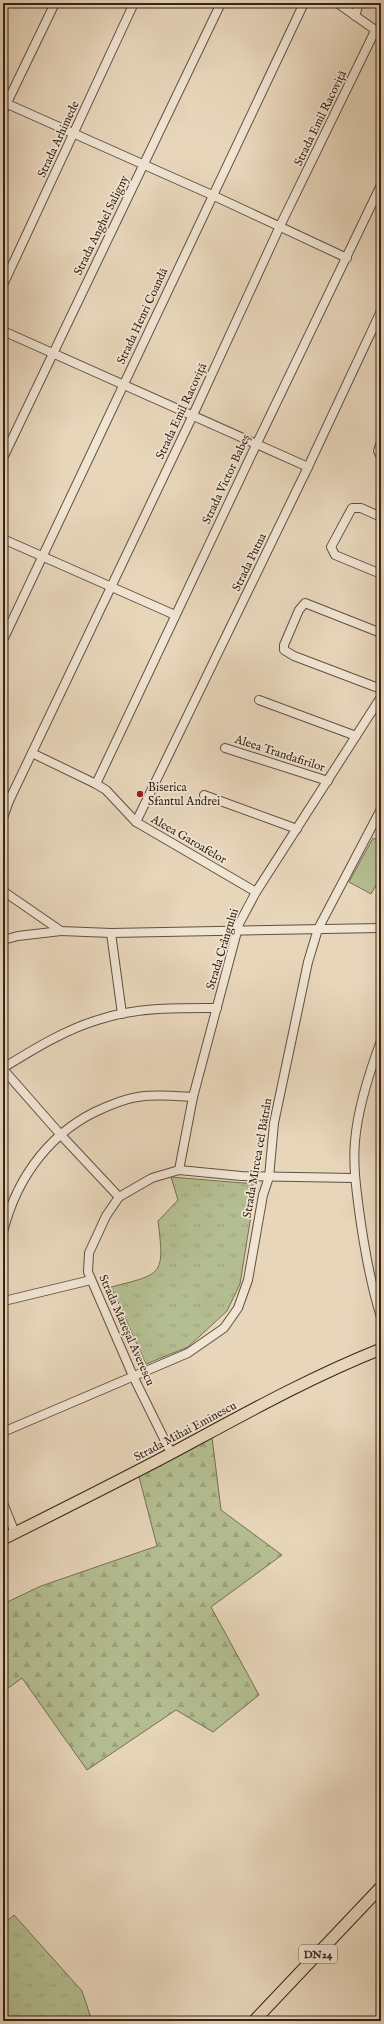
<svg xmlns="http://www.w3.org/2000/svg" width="384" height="2024" font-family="'IM FELL English',serif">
  <defs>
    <pattern id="grass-tufts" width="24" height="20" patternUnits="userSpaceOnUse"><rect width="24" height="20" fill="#b4be91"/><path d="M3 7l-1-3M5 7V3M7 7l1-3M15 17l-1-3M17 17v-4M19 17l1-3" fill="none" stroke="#9ba37c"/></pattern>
    <pattern id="forest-firs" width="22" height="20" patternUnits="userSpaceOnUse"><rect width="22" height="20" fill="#b4be91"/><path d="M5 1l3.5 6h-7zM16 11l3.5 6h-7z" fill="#9ba37c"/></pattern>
  </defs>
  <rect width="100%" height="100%" fill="#e8d6bb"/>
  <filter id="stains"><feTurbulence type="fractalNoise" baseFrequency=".005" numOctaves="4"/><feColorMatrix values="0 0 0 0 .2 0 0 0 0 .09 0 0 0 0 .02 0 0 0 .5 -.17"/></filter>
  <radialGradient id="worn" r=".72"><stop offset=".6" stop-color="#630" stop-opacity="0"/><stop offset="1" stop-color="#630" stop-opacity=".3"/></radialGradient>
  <g fill="url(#grass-tufts)" stroke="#757054">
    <path d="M171,1177L256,1184L240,1284L227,1311L188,1347L146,1364L111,1287C162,1274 165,1276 158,1221L178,1200Z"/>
    <polygon points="14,1915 82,1991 92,2021 3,2021 3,1924"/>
  </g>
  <polygon fill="url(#forest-firs)" stroke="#757054" points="212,1437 221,1510 282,1555 211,1607 259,1695 213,1732 176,1710 87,1770 22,1678 3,1692 3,1604 41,1586 157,1546 138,1473"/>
  <polygon fill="#b4be91" stroke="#757054" points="373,838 381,842 381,876 371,894 349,882"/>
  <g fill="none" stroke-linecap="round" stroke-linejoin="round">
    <defs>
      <g id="minor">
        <polyline points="337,3 381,34"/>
        <polyline points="355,16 359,3"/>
        <polyline points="3,102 212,195 347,258"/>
        <polyline points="3,111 55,3"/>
        <polyline points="3,285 134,3"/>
        <polyline points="3,331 308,467"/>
        <polyline points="381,442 378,451 381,457"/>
        <polyline points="3,458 221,3"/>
        <polyline points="381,517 361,508 352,508 331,547 335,555 381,574"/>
        <polyline points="3,539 175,615"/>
        <polyline points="381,633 305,603 299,610 284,645 284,650 294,656 381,689"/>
        <polyline points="3,640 304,3"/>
        <polyline points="259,700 356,736"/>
        <polyline points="225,748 328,781"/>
        <polyline points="32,753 96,784 106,790 136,822 256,892"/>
        <polyline points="96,784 257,443 381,185"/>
        <polyline points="204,795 297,829"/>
        <polyline points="3,798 9,801 3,818"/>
        <polyline points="9,801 193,415 280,226 375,31"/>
        <polyline points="136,822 308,467 381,311"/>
        <polyline points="3,891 61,931 111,933 381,928"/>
        <polyline points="111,933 122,1014"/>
        <polyline points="3,940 18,936 61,931"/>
        <path d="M381,1041C369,1073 358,1107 355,1141C353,1165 356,1187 359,1210C364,1247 370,1282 381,1317"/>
        <path d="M3,1068C34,1049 66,1029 101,1019C138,1007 179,1008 217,1008"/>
        <polyline points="3,1069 60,1134 119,1197"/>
        <polyline points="179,1170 193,1097 239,924 256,892 381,697"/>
        <path d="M3,1232C17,1176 52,1129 106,1107C116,1103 127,1098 138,1097C156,1094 175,1096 193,1097"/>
        <polyline points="3,1294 4,1301 91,1280"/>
        <polyline points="3,1432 188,1353 224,1328 238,1308 248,1280 263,1195 269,1177 274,1123 308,962 318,929 381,809"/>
        <polyline points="171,1453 133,1376 88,1272 89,1253 106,1216 119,1197 152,1178 179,1170 241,1176 354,1178"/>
        <polyline points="3,1503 15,1533"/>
      </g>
      <g id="major">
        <path d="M3,1539C59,1511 115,1483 170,1454C239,1417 308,1378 381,1349"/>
        <polyline points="254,2021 381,1887"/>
      </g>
    </defs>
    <use href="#minor" stroke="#625040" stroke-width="10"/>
    <use href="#major" stroke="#362317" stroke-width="13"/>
    <use href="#minor" stroke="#f0e4d3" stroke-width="8"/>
    <use href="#major" stroke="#e8d6bb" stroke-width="11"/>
  </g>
  <circle fill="#8f2418" stroke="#f0e4d3" stroke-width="1.5" cx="140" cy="794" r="4"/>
  <g text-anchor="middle" stroke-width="3.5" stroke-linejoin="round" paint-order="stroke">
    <rect fill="#f0e4d3" stroke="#6e5d4f" stroke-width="1" x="299" y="1945" width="38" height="18" rx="3"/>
    <g font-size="11" font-weight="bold" fill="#362317">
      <text x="318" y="1958">DN24</text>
    </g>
    <g font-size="12" fill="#362317" stroke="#f0e4d3">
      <text transform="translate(320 118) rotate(-64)" y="4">Strada Emil Racoviță</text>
      <text transform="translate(58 139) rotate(-65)" y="4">Strada Arhimede</text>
      <text transform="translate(101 225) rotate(-64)" y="4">Strada Anghel Saligny</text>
      <text transform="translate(142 316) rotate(-65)" y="4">Strada Henri Coandă</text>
      <text transform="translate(181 411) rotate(-65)" y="4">Strada Emil Racoviță</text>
      <text transform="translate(226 479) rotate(-65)" y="4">Strada Victor Babeș</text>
      <text transform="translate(249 562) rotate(-64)" y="4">Strada Putna</text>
      <text transform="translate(280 753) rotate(18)" y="4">Aleea Trandafirilor</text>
      <text transform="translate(189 839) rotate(30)" y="4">Aleea Garoafelor</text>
      <text transform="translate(222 949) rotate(-73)" y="4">Strada Crângului</text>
      <text transform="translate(257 1158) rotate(-80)" y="4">Strada Mircea cel Bătrân</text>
      <text transform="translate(127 1330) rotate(66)" y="4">Strada Mareșal Averescu</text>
      <text transform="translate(185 1431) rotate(-28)" y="4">Strada Mihai Eminescu</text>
    </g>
    <g font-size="12" fill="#362317" stroke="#f0e4d3" text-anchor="start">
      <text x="148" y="791">Biserica<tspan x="148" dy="14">Sfantul Andrei</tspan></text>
    </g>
  </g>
  <rect width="384" height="2024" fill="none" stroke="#e8d6bb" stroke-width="16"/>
  <rect x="4" y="4" width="376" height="2016" fill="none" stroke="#362317" stroke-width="2"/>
  <rect x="8" y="8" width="368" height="2008" fill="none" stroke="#362317"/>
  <rect width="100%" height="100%" filter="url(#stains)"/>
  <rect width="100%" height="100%" fill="url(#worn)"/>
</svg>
